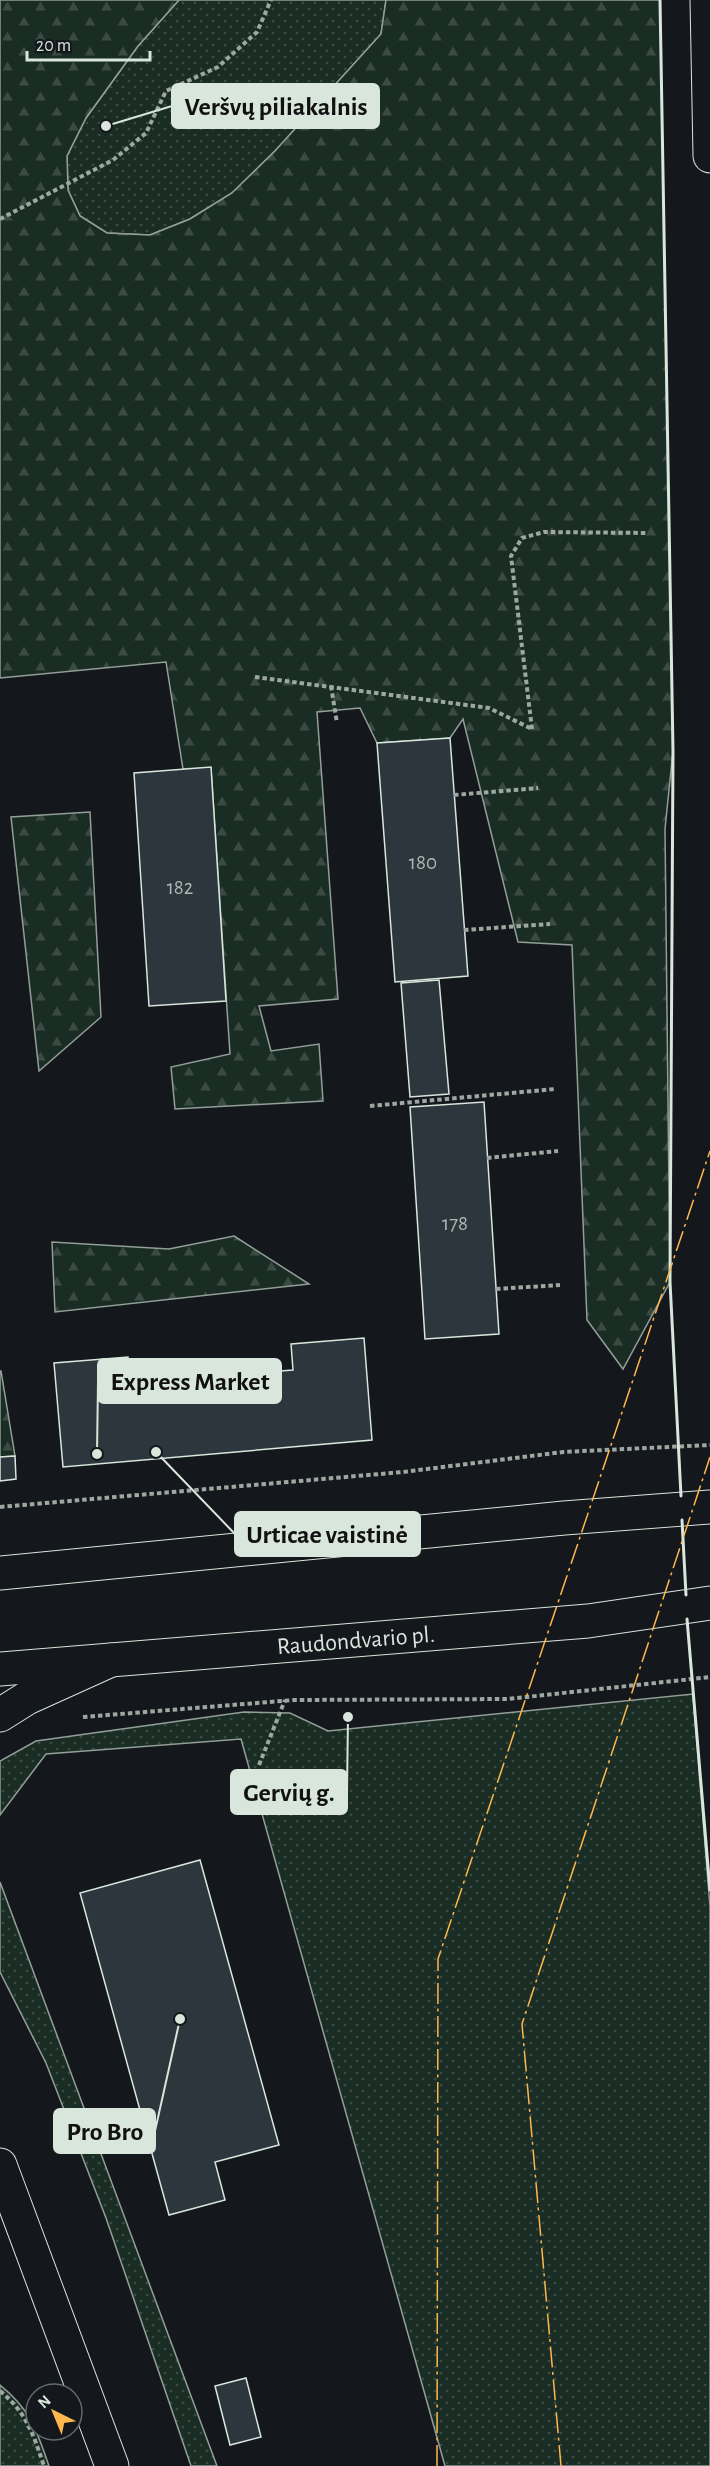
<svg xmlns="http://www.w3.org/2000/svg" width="710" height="2466" font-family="'Alegreya Sans',sans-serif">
  <defs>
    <pattern id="grass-dots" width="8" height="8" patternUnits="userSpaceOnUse" patternTransform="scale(1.5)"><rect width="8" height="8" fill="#1a2d24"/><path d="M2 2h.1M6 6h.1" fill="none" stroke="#3b4b43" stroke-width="1.8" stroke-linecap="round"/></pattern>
    <pattern id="forest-firs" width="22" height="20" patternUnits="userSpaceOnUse" patternTransform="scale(1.5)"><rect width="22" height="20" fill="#1a2d24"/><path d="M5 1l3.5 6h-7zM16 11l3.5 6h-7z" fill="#3b4b43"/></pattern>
  </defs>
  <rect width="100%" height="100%" fill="#14181c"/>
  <g fill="url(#grass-dots)" stroke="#939e99" stroke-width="1.5">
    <polygon points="179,0 386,0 381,34 275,151 232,193 190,219 150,235 107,233 80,216 68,190 67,156 86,118 138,46"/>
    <polygon points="693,1694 710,1907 710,2466 445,2466 241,1739 46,1754 0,1815 0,1761 36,1741 244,1712 290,1713 328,1731"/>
    <polygon points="0,1882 217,2466 191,2466 106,2218 46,2063 0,1972"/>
    <path d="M0,2385C31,2410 36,2429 49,2466H0Z"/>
  </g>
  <g fill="url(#forest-firs)" stroke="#939e99" stroke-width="1.5">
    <polygon points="0,0 179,0 138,46 86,118 67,156 68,190 80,216 107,233 150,235 190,219 232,193 275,151 381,34 386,0 660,0 673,751 665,829 670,1282 623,1369 587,1320 572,945 518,942 463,719 450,738 377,743 360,708 317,712 338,999 259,1006 271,1051 319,1044 323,1101 175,1109 171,1067 230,1054 211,768 183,769 166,662 0,678"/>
    <polygon points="90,812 101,1017 39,1071 11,817"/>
    <polygon points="234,1236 309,1284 55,1312 52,1242 169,1249"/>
    <polygon points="0,1371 1,1371 15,1456 0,1457"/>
  </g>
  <g fill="#2c363c" stroke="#d8e6dc" stroke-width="1.5">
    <polygon points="450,738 468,976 395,982 377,743"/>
    <polygon points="211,767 226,1001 149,1006 134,773"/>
    <polygon points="439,980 449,1094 410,1097 401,983"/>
    <polygon points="484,1102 499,1334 425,1339 410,1107"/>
    <polygon points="364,1338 372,1440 63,1467 54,1363 128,1357 130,1383 293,1370 291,1344"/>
    <polygon points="15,1456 16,1479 0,1481 0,1457"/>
    <polygon points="200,1860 279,2145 215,2162 225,2200 169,2215 80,1893"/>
    <polygon points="246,2378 261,2437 230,2445 215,2386"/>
  </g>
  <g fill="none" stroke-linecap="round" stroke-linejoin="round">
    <defs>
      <g id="primary">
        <polyline points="0,1573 564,1518 710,1507"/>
        <path id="s1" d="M0,1669L588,1621L710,1603"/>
      </g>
      <g id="trunk">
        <polyline points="707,0 710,156"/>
        <polyline points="0,1715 27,1698 111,1660"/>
        <polyline points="0,2165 112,2466"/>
      </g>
    </defs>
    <use href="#primary" stroke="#d8e6dc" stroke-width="35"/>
    <use href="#trunk" stroke="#d8e6dc" stroke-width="35"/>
    <g stroke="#9da8a2" stroke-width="4" stroke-dasharray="4.5 3" stroke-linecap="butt">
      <polyline points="0,219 113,160 146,133 166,91 218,67 257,32 271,0"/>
      <polyline points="255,677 489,708 532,729"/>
      <polyline points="331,686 337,723"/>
      <polyline points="532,729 511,556 522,538 544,532 648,533"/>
      <polyline points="454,795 538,788"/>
      <polyline points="464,930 550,924"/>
      <polyline points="370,1106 555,1089"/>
      <polyline points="487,1158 558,1151"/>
      <polyline points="496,1289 560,1285"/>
      <polyline points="0,1507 403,1472 563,1452 710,1445"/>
      <polyline points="83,1717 294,1700 508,1699 710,1677"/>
      <polyline points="259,1765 285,1700"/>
      <path d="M0,2391C27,2413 33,2434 44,2466"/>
    </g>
    <use href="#primary" stroke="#14181c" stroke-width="33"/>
    <use href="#trunk" stroke="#14181c" stroke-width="33"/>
    <g stroke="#d8e6dc" stroke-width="3">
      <polyline points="660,0 673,751 670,1282 681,1496"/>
      <polyline points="682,1520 686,1595"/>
      <polyline points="687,1619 710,1890"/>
    </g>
    <g stroke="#ffb74d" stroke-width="1.5" stroke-dasharray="21 4.5 3 4.5" stroke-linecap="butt">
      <polyline points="437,2466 438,1959 710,1151"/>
      <polyline points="561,2466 522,2024 710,1457"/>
    </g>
  </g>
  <g text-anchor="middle" stroke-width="4.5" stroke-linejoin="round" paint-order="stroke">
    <g font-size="21" fill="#adbab4">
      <text x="423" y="869">180</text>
      <text x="180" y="894">182</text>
      <text x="455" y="1230">178</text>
    </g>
    <g font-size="24" fill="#d8e6dc" stroke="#14181c">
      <text dy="8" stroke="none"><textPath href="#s1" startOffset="357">Raudondvario pl.</textPath></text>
    </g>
  </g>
  <path fill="none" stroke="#d8e6dc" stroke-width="2" d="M106 126L172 106M97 1454L98 1381M156 1452L235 1534M348 1717L347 1792M180 2019L155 2131"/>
  <g fill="#d8e6dc" stroke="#14181c" stroke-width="2">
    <circle cx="106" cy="126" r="6"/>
    <circle cx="97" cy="1454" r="6"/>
    <circle cx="156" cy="1452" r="6"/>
    <circle cx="348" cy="1717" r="6"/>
    <circle cx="180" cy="2019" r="6"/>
  </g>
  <g fill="#d8e6dc" stroke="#d8e6dc" stroke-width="2">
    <rect x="172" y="84" width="207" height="44" rx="6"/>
    <rect x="98" y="1359" width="183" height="44" rx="6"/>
    <rect x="235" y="1512" width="185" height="44" rx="6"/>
    <rect x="231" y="1770" width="116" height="44" rx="6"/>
    <rect x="54" y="2109" width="101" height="44" rx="6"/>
  </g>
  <g font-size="26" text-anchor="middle" font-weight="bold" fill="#111">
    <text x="276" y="115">Veršvų piliakalnis</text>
    <text x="190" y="1390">Express Market</text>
    <text x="327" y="1543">Urticae vaistinė</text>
    <text x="289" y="1801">Gervių g.</text>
    <text x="105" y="2140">Pro Bro</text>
  </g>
  <g transform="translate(54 2412) rotate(317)"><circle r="28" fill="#14181c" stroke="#626a69" stroke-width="1.5"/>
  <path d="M0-4.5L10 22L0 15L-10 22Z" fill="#ffb74d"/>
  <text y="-9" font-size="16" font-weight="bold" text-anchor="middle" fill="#d8e6dc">N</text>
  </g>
  <path d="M27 51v9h123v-9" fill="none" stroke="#d8e6dc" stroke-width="3"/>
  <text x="36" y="51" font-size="18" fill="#d8e6dc" stroke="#14181c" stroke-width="4.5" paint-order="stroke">20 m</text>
</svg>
